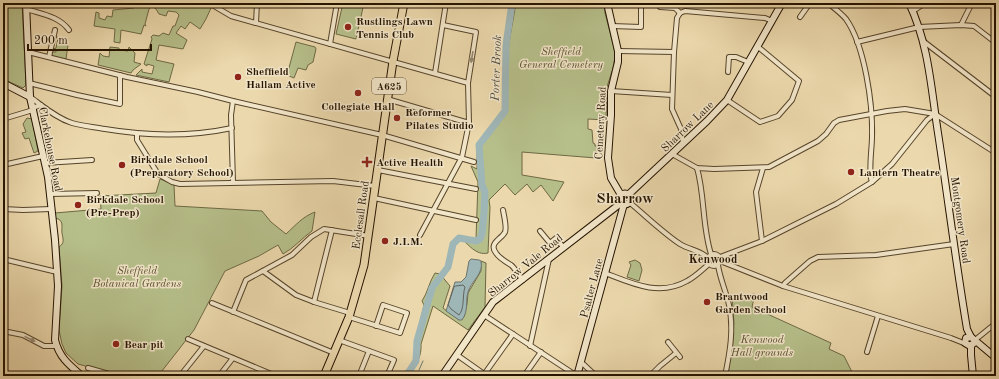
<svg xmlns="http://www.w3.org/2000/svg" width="999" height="379" font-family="'Old Standard TT',serif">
  <rect width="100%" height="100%" fill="#ebd8ac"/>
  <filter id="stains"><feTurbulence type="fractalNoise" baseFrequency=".005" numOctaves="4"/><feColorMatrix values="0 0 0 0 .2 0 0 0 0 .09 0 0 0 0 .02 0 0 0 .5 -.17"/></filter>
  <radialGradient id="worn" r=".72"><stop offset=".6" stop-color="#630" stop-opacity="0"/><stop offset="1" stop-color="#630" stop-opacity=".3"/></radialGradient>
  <g fill="#b6bf8a" stroke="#6e6945">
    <polygon points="3,3 22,3 26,85 23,88 3,79"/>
    <polygon points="134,3 202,3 211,8 206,19 200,29 190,22 185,29 181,26 176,33 187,40 183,49 159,45 156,60 174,64 169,82 136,75 142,69 142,72 152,74 154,66 147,64 147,66 144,64 152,39 151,37 153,35 159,36 163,33 169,35 173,26 175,26 179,15 176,12 168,11 166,16 159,14 156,9 152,6 149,9 145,24 146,26 144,25 141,34 121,30 120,43 114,42 115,29 94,26 96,12 99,13 99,18 105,20 107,16 112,17 113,10 134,8"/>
    <polygon points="343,3 364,3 356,39 336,34"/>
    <path d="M516,3H604L605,13L614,48L615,56L613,68L607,87L606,120L588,119V129L592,130L593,143L595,144V146H597L596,158L522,152V175L564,182L553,201L541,185L533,192L527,184L515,195L505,184L489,200L490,207L488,253C476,256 468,244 460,237L476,239L478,182L471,166L477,169V151L480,143L495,126L506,111L507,54Z"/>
    <polygon points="56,36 68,45 66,59 51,56 52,52 56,52 56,49 53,49 56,48 58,38 54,37"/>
    <polygon points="296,42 315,47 316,49 313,62 308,65 306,70 298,68 294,78 287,75"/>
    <polygon points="110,47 119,48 119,50 128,51 129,47 135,53 134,62 141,64 133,70 131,73 98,65 100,53 103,56 109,57"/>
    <polygon points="27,118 32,119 38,151 34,153 29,138 25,139 22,133 26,132 23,124"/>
    <path d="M160,179L174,185L175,206L262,211L271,222L286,234C296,225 302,217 315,212L312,231C302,238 294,248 283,254L278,245L259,256L225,271L194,330L158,376H121L78,364L66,353L62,344L59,330L62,286L59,247C65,243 63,239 62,233C61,227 65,220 55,218V213L101,209L100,196L156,193Z"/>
    <polygon points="635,260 640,263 642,270 639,281 627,277 631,265 629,262"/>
    <path d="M481,261L486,263L485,307L468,330L433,306L421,344C422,356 416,366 408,376H405L415,357V343L424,305L422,301C428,292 429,282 435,273L440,274L450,286L443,308L459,320L464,317L465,313L467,304L468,293L481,271Z"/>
    <polygon points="755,294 752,307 831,343 829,349 844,356 854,376 728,376 734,323 732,297"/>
  </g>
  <path fill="#9fb6b7" stroke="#6e756e" d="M471,259L479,260L481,261C484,274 471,281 468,292C465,302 469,310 462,320H459L446,311L455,282H461L466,277L469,261Z"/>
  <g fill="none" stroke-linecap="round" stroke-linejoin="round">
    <path stroke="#62645c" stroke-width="1" d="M456,286L463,285L465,287C462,296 465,308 459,315L451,309L448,305L454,287Z"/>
    <polyline stroke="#6e756e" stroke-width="1" points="419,370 423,361"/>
    <polyline stroke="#9fb6b7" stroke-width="7" points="406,376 416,361 417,341 432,288 448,267 453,244 459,238 476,241 480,239 482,234 484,213 485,192 482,185 479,145 505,111 506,45 512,3"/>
    <defs>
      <g id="street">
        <polyline points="209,3 231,16 468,83"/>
        <path d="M828,3C834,8 841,13 846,19C865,46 873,105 872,137C872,149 868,172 872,182"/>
        <polyline points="990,3 996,6"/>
        <polyline points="660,7 675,8 680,13"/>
        <path d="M26,9C41,14 59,16 69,30"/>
        <polyline points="913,11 925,3"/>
        <polyline points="800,17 810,3"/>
        <polyline points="256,23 257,3"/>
        <polyline points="961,25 972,3"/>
        <polyline points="612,26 641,27 641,3"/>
        <polyline points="923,41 996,97"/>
        <polyline points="857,42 919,27 961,25 974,26 996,43"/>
        <polyline points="330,44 337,3"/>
        <polyline points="618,51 674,52"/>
        <polyline points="28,52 127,77 198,92 233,101 382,135 474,162"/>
        <polyline points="49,57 55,30"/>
        <polyline points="728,72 729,57 736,57 748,62"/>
        <polyline points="435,73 446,3"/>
        <polyline points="29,83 77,95 120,104 120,75"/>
        <polyline points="611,91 672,95"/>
        <path d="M30,97C43,106 56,118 72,123C82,126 94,127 105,129C147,136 190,137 232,128"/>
        <polyline points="387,99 469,123"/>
        <polyline points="727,100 760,122 778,116 792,100 799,81 757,46"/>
        <polyline points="3,119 33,110 35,107 41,105"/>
        <polyline points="137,134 137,140 158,174 172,182 180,184 333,181 375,186"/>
        <polyline points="683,143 681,129 672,109 674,52 677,18 680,13 685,11 765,18 772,21"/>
        <polyline points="672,154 697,168 714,169 769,167 818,141 826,134 834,123 839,120 887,111 905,109 935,114 996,153"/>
        <polyline points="45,163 92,160"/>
        <polyline points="3,165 43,156"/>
        <path d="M697,168C705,196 702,226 711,254"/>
        <polyline points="378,170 476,189"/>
        <polyline points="233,182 231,115 233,101"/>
        <polyline points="50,194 97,193"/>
        <polyline points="374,198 476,220"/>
        <path d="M629,202C646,216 662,232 680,244C690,250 700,250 708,258"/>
        <polyline points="3,209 23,210 51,209"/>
        <path d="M503,210C504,216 507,227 505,232C502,239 488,243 496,253C499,258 506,262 511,265C515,268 519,276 523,280"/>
        <polyline points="540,231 550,243 556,238 563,247"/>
        <polyline points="420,235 462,157 469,123 468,83 476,32 443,25"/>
        <polyline points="762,241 756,192 763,168"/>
        <circle cx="714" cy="260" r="6"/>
        <polyline points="720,257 762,241 836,204 872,182 892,164 927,120 935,114"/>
        <polyline points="3,259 57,272"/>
        <polyline points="720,261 783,286 951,338 966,344"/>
        <path d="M718,265C720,279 726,291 729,305C734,329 730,352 725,376"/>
        <polyline points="263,271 296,295 314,302 350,313"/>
        <path d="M605,273C631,283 659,297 687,281C695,277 702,270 709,264"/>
        <polyline points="783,286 785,283 810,261 818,257 876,255 954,244"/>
        <polyline points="314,302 332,230"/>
        <polyline points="212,303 334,353"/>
        <polyline points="233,312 246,280 292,255 311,237 324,229 369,236"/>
        <polyline points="484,315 577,376"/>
        <polyline points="349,317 400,333 407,313 383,305 376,326"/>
        <polyline points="3,331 23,335 44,346 57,346"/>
        <polyline points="188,339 276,376"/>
        <polyline points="339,340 394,360 387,376"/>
        <polyline points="975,340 996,323"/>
        <polyline points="668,342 680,357"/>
        <polyline points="530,346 549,259"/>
        <polyline points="867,352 878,316"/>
        <polyline points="457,355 484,374"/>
        <polyline points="581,362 596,376"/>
        <polyline points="88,368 116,376"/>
        <polyline points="180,376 204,346"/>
        <polyline points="219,376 233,358"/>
        <polyline points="359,376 369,351"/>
        <polyline points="483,376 513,334"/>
        <polyline points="524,376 541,352"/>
        <polyline points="650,376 660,366 676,353"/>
      </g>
      <g id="secondary">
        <path d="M26,3L30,97L48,177L55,240L58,286L55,340C59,357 69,365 82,376"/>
        <polyline points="607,3 618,51 618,62 611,91 611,115 608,158 611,178 621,195"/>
        <path d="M909,3C929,45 931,88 938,133C948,198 956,264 967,329L971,337L996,358"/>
        <polyline points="3,83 30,97"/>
        <circle cx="625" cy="199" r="5.5"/>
        <polyline points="628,195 707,121 727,100 782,3"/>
        <polyline points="971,337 966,338 965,343 970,346 974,343"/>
        <polyline points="971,345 971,355 973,376"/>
        <polyline points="442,376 493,302 621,203"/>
        <polyline points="577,376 624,204"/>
      </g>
      <polyline id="primary" points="324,376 349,317 364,265 393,61 404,3"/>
    </defs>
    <use href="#street" stroke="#56442b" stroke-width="6"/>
    <use href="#secondary" stroke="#251300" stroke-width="8"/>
    <use href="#primary" stroke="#251300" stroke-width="9"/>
    <use href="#street" stroke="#f2e6c9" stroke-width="4"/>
    <use href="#secondary" stroke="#f2e6c9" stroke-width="6"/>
    <use href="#primary" stroke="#ebd8ac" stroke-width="7"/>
  </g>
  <defs><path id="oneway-solid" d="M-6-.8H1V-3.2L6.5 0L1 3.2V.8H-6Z"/></defs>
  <g fill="#96876f">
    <use href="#oneway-solid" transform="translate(472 57) rotate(99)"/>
    <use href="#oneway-solid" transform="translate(30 339) rotate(26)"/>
  </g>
  <g fill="#8f2418" stroke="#f2e6c9" stroke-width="1.5">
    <circle cx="348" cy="27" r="4"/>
    <circle cx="238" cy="77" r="4"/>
    <circle cx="358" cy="93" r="4"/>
    <circle cx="397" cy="118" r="4"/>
    <path d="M365 156h4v4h4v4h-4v4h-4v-4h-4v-4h4z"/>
    <circle cx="122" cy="165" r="4"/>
    <circle cx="851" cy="172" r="4"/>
    <circle cx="78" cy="205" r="4"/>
    <circle cx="385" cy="241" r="4"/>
    <circle cx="707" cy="302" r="4"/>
    <circle cx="116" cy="344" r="4"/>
  </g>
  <g text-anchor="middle" stroke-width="3" stroke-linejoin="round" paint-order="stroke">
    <rect fill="#f2e6c9" stroke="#62523c" stroke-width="1" x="372" y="78" width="34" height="16" rx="3"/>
    <g font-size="10" font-weight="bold" fill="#251300">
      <text x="389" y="90">A625</text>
    </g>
    <g font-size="11" font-weight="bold" fill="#251300" stroke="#f2e6c9" text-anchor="start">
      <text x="356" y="25">Rustlings Lawn<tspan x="356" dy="13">Tennis Club</tspan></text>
      <text x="246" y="75">Sheffield<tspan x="246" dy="13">Hallam Active</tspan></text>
      <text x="358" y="110" text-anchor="middle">Collegiate Hall</text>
      <text x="405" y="116">Reformer<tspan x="405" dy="13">Pilates Studio</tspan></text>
      <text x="130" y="163">Birkdale School<tspan x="130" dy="13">(Preparatory School)</tspan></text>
      <text x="376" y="166">Active Health</text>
      <text x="859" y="176">Lantern Theatre</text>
      <text x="86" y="203">Birkdale School<tspan x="86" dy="13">(Pre-Prep)</tspan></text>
      <text x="393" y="245">J.I.M.</text>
      <text x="715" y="300">Brantwood<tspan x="715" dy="13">Garden School</tspan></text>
      <text x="124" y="348">Bear pit</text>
    </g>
    <g font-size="11" font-style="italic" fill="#584f30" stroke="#f2e6c9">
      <text x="561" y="55">Sheffield<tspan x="561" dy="13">General Cemetery</tspan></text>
      <text x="137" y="274">Sheffield<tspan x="137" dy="13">Botanical Gardens</tspan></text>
      <text x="762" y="343">Kenwood<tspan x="762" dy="13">Hall grounds</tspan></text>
    </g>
    <g font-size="11" fill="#251300" stroke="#f2e6c9">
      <text transform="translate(600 123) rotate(-87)" y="4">Cemetery Road</text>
      <text transform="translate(687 126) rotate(-44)" y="4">Sharrow Lane</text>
      <text transform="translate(51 149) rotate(79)" y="4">Clarkehouse Road</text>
      <text transform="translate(360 215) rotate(-82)" y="4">Ecclesall Road</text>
      <text transform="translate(961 220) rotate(82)" y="4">Montgomery Road</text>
      <text transform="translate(525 265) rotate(-39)" y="4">Sharrow Vale Road</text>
      <text transform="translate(591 288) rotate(-75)" y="4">Psalter Lane</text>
    </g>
    <g font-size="12" font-style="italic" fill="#504c40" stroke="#f2e6c9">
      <text transform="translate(496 68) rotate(-88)" y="4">Porter Brook</text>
    </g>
    <g font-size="12" font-weight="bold" fill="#251300" stroke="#f2e6c9">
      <text x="713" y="263">Kenwood</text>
    </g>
    <g font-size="15" font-weight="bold" fill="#251300" stroke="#f2e6c9">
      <text x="625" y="203">Sharrow</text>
    </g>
  </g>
  <rect width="999" height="379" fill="none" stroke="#ebd8ac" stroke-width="16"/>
  <rect x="4" y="4" width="991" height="371" fill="none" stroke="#251300" stroke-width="2"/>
  <rect x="8" y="8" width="983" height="363" fill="none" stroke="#251300"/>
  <path d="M28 44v6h123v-6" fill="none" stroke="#251300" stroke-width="2"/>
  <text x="34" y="44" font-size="12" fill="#251300" stroke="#f2e6c9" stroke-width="3" paint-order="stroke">200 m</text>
  <rect width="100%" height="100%" filter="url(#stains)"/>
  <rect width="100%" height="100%" fill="url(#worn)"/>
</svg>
